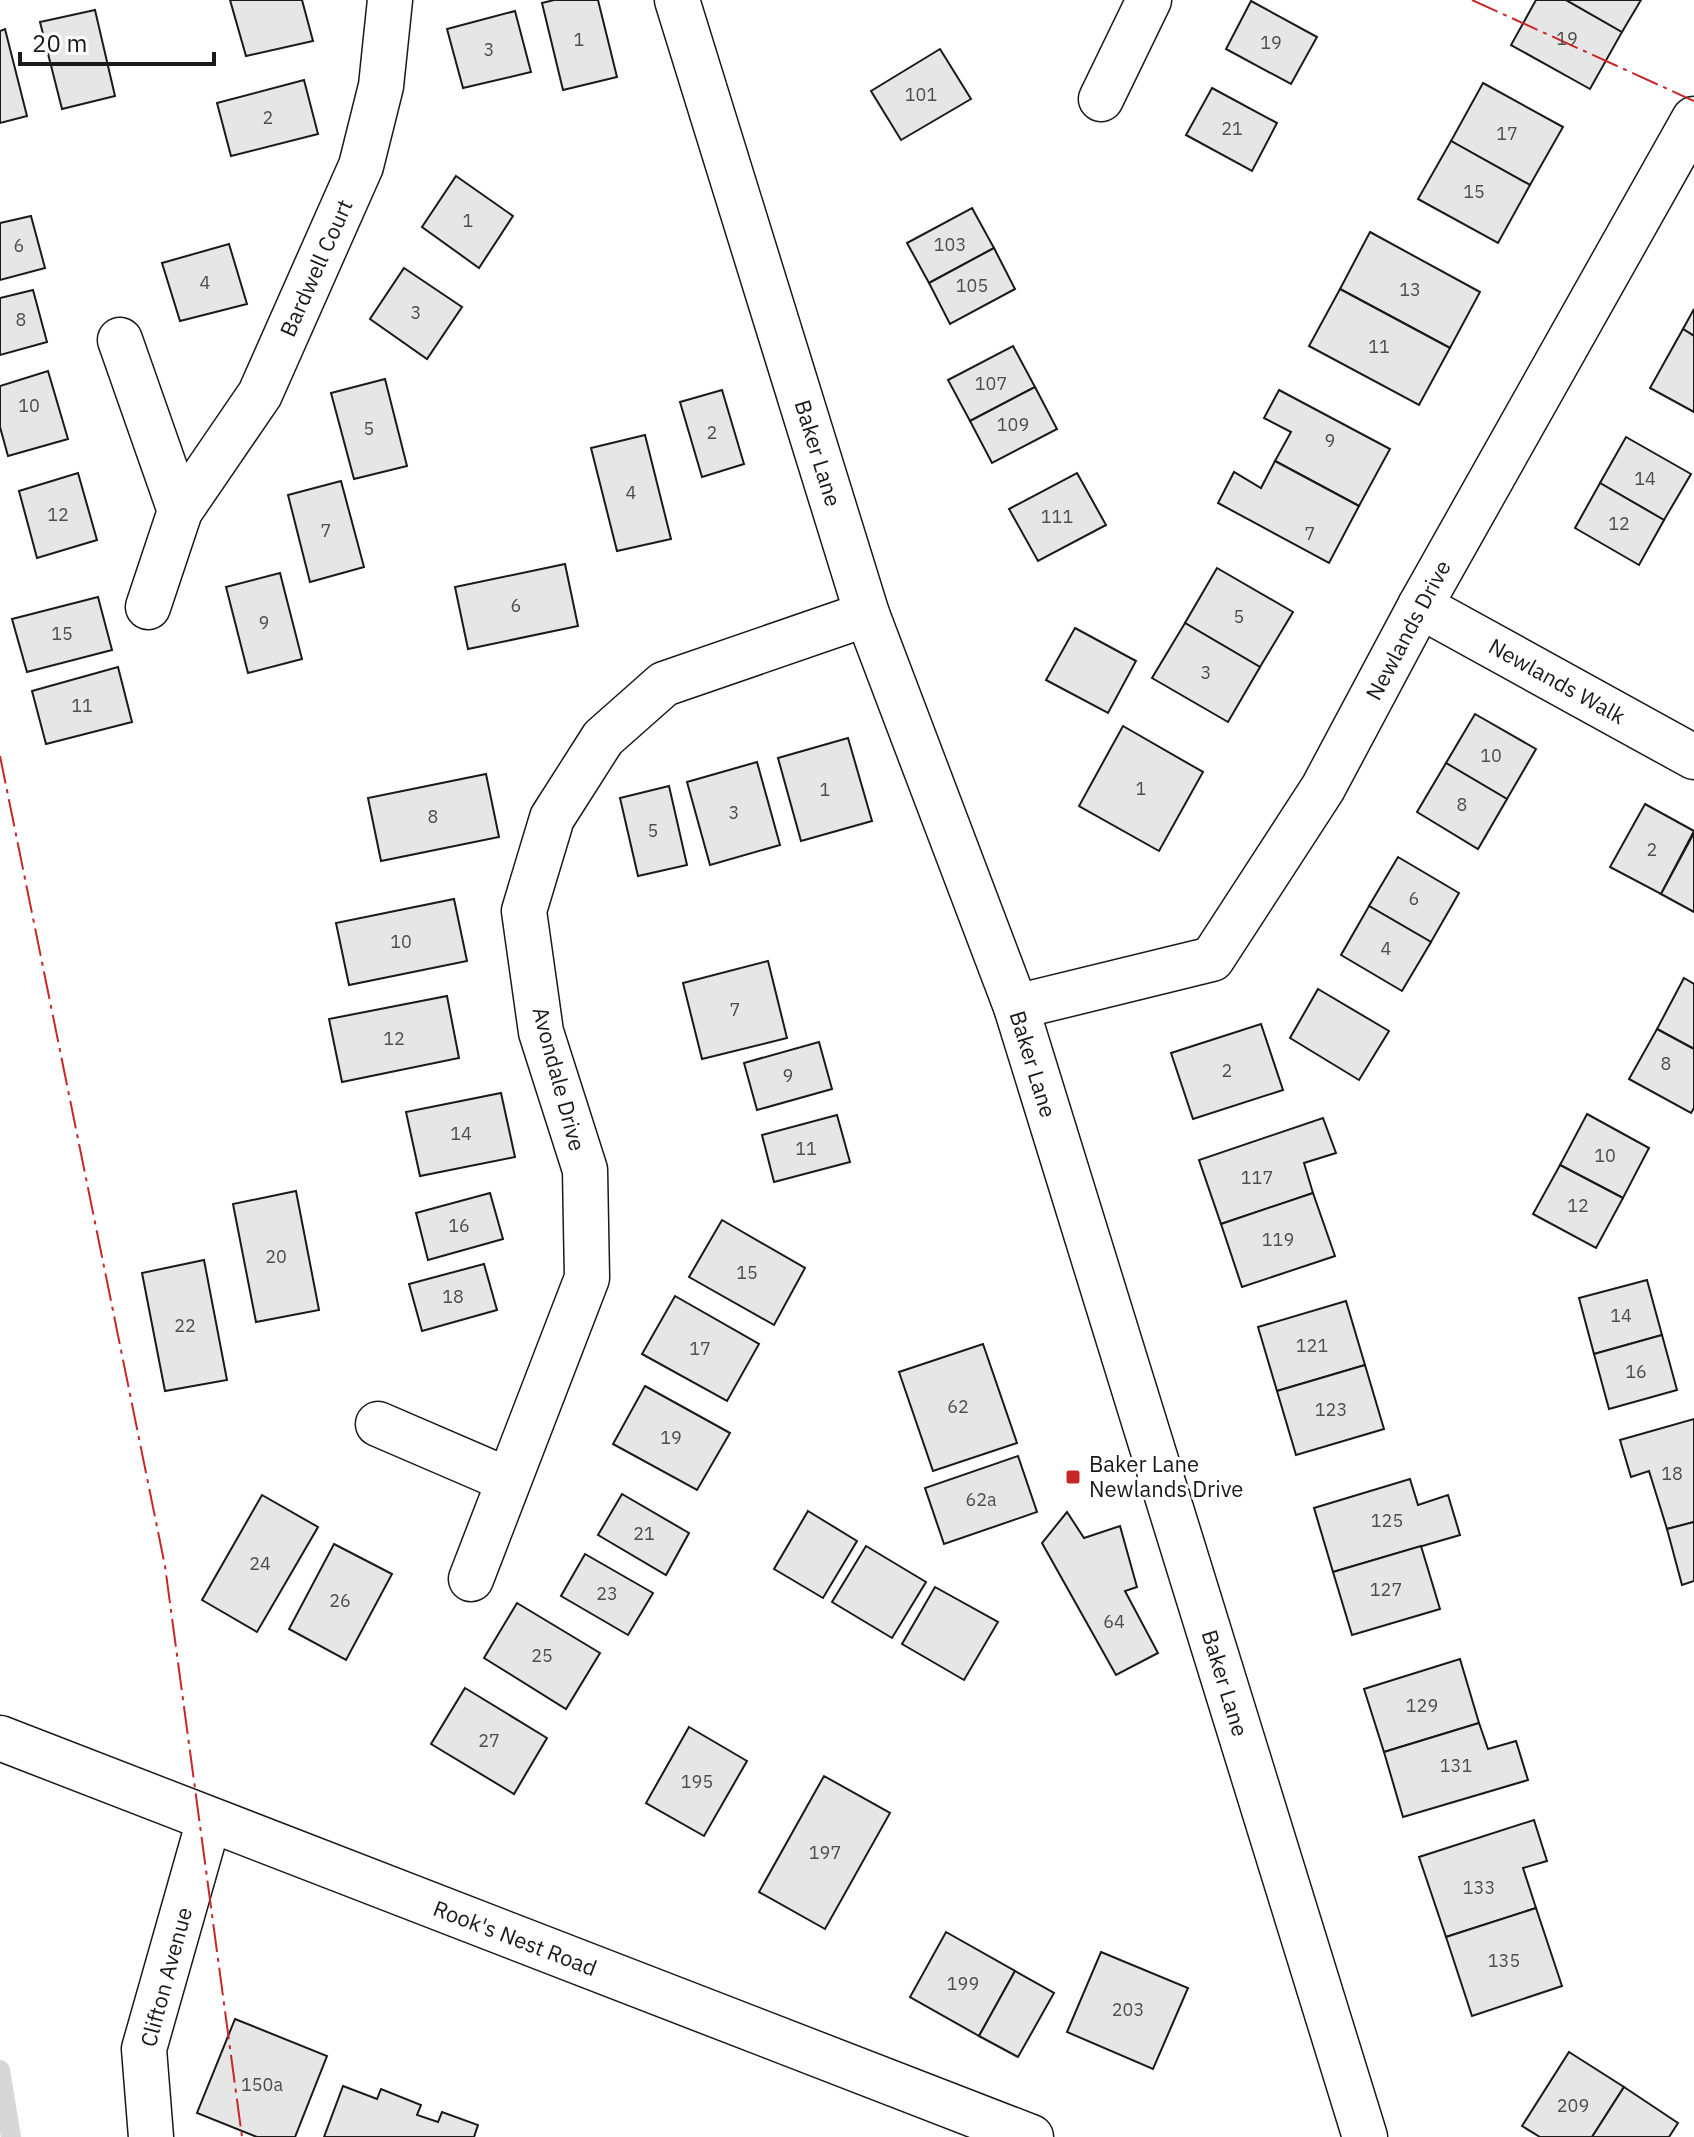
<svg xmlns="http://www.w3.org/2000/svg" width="1694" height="2137" font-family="'IBM Plex Sans',sans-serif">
  <rect width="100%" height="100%" fill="#fff"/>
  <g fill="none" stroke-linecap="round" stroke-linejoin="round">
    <polyline stroke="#d7d7d7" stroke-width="20" points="0,2070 11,2137"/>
  </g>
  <g fill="#e6e6e6" stroke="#1a1a1a" stroke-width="2">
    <polygon points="230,0 302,0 313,41 246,56"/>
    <polygon points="554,0 598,0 617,77 563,90 542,3"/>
    <polygon points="1536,0 1566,0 1622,32 1590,89 1511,45"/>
    <polygon points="1566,0 1641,0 1622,32"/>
    <polygon points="1251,1 1317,37 1291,84 1226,49"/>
    <polygon points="95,10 115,96 62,109 40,22"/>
    <polygon points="515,11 531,72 463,88 447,29"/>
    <polygon points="5,29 27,116 0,123 0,31"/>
    <polygon points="940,49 971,99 901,140 871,91"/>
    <polygon points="304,80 318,134 231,156 217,103"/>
    <polygon points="1483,83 1563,127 1530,185 1451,141"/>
    <polygon points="1212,88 1277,123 1252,171 1186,135"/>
    <polygon points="1451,141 1530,185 1498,243 1418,199"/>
    <polygon points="456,176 513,216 479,268 422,227"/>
    <polygon points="972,208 994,248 929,283 907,243"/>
    <polygon points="31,216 45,268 0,280 0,223"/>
    <polygon points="1370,232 1480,292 1450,348 1340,289"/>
    <polygon points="229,244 247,304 180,321 162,263"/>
    <polygon points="994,248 1015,289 950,324 929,283"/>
    <polygon points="404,268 462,307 427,359 370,319"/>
    <polygon points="1340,289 1450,348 1419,405 1309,346"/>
    <polygon points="33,290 47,342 0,355 0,298"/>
    <polygon points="1694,309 1694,336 1683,329"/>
    <polygon points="1683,329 1694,336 1694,412 1650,388"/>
    <polygon points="1013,346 1035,387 970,421 948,380"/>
    <polygon points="48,371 68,439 8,456 0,427 0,386"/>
    <polygon points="385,379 407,466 354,479 331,393"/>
    <polygon points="1035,387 1057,429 992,463 970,421"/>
    <polygon points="722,390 744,464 702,477 680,402"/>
    <polygon points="1279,390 1390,449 1359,506 1275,461 1291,432 1264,418"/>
    <polygon points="645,435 671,539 617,551 591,448"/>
    <polygon points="1626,437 1691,474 1664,520 1600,483"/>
    <polygon points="1275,461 1359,506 1329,563 1218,503 1234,472 1261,488"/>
    <polygon points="78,473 97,540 37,558 19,491"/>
    <polygon points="1077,473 1106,525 1038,561 1009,509"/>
    <polygon points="341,481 364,567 310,582 288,495"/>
    <polygon points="1600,483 1664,520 1639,565 1575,528"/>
    <polygon points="565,564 578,626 468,649 455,587"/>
    <polygon points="1217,568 1293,612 1260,667 1185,623"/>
    <polygon points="280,573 302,659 248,673 226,587"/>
    <polygon points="98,597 112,650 27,672 12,619"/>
    <polygon points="1185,623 1260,667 1228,722 1152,678"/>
    <polygon points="1075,628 1136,661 1108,713 1046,680"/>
    <polygon points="118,667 132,722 46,744 32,691"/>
    <polygon points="1475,714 1536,749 1507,799 1446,763"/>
    <polygon points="1123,726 1203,772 1159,851 1079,806"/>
    <polygon points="848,738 872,821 801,841 778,758"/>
    <polygon points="757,762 780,845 710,865 687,782"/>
    <polygon points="1446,763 1507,799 1478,849 1417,812"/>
    <polygon points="486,774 499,837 381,861 368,798"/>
    <polygon points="669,786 687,865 638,876 620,798"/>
    <polygon points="1645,804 1694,831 1661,894 1610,867"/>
    <polygon points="1694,833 1694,912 1661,894"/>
    <polygon points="1398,857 1459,893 1431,942 1369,906"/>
    <polygon points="454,899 467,961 349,985 336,923"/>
    <polygon points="1369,906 1431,942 1402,991 1341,955"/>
    <polygon points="768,961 787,1038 702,1059 683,983"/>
    <polygon points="1684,978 1694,984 1694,1049 1657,1029"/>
    <polygon points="1318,989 1389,1031 1359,1080 1290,1038"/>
    <polygon points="447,996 459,1058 342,1082 329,1019"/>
    <polygon points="1261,1024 1283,1090 1193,1119 1171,1053"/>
    <polygon points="1657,1029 1694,1049 1694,1108 1691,1113 1629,1079"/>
    <polygon points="819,1042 832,1089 757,1110 744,1063"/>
    <polygon points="501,1093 515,1157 420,1176 406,1112"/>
    <polygon points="1587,1114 1649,1148 1623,1198 1560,1165"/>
    <polygon points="837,1115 850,1162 774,1182 762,1135"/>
    <polygon points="1323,1118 1336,1153 1304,1163 1313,1193 1221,1224 1199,1160"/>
    <polygon points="1560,1165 1623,1198 1596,1248 1533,1214"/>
    <polygon points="296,1191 319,1310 256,1322 233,1204"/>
    <polygon points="490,1193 503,1239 428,1260 416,1213"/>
    <polygon points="1313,1193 1335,1256 1242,1287 1221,1224"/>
    <polygon points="722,1220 805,1268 774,1325 689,1277"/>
    <polygon points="204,1260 227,1380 165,1391 142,1273"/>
    <polygon points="484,1264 497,1310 422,1331 409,1284"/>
    <polygon points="1647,1280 1662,1335 1594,1354 1579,1298"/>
    <polygon points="675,1296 759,1344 727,1401 642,1354"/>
    <polygon points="1346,1301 1365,1365 1277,1391 1258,1327"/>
    <polygon points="1662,1335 1677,1390 1609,1409 1594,1354"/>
    <polygon points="983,1344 1017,1443 933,1471 899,1372"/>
    <polygon points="1365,1365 1384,1429 1296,1455 1277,1391"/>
    <polygon points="645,1386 730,1433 697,1490 613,1444"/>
    <polygon points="1694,1419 1694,1522 1667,1529 1649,1471 1631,1477 1620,1440"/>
    <polygon points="1018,1456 1037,1512 944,1544 925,1488"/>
    <polygon points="1410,1479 1418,1505 1448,1495 1460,1535 1333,1572 1314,1508"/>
    <polygon points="622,1494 689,1533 666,1575 598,1535"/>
    <polygon points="262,1495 318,1527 257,1632 202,1600"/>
    <polygon points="808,1511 857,1541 823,1598 774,1569"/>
    <polygon points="1067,1512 1084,1538 1120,1526 1137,1587 1125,1591 1158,1653 1116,1675 1042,1543"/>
    <polygon points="1694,1522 1694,1581 1682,1585 1667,1529"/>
    <polygon points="334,1544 392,1574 346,1660 289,1629"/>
    <polygon points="866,1546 926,1582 892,1638 832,1602"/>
    <polygon points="1421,1546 1440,1609 1352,1635 1333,1572"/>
    <polygon points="585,1554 653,1593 628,1635 561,1596"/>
    <polygon points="935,1587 998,1622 964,1680 902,1644"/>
    <polygon points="517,1603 600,1653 566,1709 484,1658"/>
    <polygon points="1460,1659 1479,1723 1384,1752 1364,1689"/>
    <polygon points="465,1688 547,1738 514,1794 431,1744"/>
    <polygon points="1479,1723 1488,1749 1516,1741 1528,1780 1403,1817 1384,1752"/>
    <polygon points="689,1727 747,1761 704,1836 646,1803"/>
    <polygon points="824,1776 890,1813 825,1929 759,1892"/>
    <polygon points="1534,1820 1547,1861 1523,1868 1536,1908 1446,1937 1419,1857"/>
    <polygon points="1536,1908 1562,1986 1472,2016 1446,1937"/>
    <polygon points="946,1932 1015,1971 979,2036 910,1997"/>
    <polygon points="1101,1952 1188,1988 1153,2069 1067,2032"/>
    <polygon points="1015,1971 1054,1993 1018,2057 979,2036"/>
    <polygon points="235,2019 327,2056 295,2137 257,2137 197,2113"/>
    <polygon points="1569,2052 1624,2087 1592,2137 1540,2137 1522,2126"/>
    <polygon points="343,2086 377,2099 381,2089 421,2105 417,2115 438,2122 442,2112 478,2125 474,2137 324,2137"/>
    <polygon points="1624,2087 1678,2123 1669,2137 1592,2137"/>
  </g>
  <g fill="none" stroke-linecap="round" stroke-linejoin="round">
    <defs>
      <g id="minor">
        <polyline points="1101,99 1149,0"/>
        <polyline points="120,340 180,511"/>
        <polyline points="1420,606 1694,757"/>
        <polyline points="148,607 180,511 260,394 361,166 381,86 390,0"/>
        <polyline points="1016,1007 1212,959 1323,788 1420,606 1694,119"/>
        <polyline points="378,1424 508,1480"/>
        <polyline points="471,1579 587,1278 585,1170 541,1032 524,911 552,818 603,738 664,684 867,614"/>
        <polyline points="151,2137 144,2049 209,1820"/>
      </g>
      <g id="tertiary">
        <polyline points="677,0 867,614 1016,1007 1365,2137"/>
        <polyline points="0,1738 1031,2137"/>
      </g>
    </defs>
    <use href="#minor" stroke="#1a1a1a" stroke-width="47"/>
    <use href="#tertiary" stroke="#1a1a1a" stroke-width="47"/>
    <use href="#minor" stroke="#fff" stroke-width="44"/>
    <use href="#tertiary" stroke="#fff" stroke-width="44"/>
    <g stroke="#c62828" stroke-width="2" stroke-dasharray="28 6 4 6" stroke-linecap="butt">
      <polyline points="1472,0 1694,101"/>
      <polyline points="0,756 165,1566 242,2137"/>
    </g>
  </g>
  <rect fill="#c62828" stroke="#fff" stroke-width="3" x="1065" y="1469" width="16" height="16" rx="4"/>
  <g text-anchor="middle" stroke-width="6" stroke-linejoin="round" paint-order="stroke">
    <g font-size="18" fill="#4d4d4d">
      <text x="1567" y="45">19</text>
      <text x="579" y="46">1</text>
      <text x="1271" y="49">19</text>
      <text x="489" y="56">3</text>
      <text x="921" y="101">101</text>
      <text x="268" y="124">2</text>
      <text x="1232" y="135">21</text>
      <text x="1507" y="140">17</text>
      <text x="1474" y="198">15</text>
      <text x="468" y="227">1</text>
      <text x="950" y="251">103</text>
      <text x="19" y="252">6</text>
      <text x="205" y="289">4</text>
      <text x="972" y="292">105</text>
      <text x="1410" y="296">13</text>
      <text x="416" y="319">3</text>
      <text x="21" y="326">8</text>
      <text x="1379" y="353">11</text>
      <text x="991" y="390">107</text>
      <text x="29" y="412">10</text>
      <text x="1013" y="431">109</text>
      <text x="369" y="435">5</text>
      <text x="712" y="439">2</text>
      <text x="1330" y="447">9</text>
      <text x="1645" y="485">14</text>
      <text x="631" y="499">4</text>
      <text x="58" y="521">12</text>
      <text x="1057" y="523">111</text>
      <text x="1619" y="530">12</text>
      <text x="326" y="537">7</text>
      <text x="1310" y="540">7</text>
      <text x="516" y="612">6</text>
      <text x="1239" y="623">5</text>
      <text x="264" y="629">9</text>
      <text x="62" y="640">15</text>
      <text x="1206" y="679">3</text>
      <text x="82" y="712">11</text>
      <text x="1491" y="762">10</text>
      <text x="1141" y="795">1</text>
      <text x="825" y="796">1</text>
      <text x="1462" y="811">8</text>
      <text x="734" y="819">3</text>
      <text x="433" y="823">8</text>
      <text x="653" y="837">5</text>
      <text x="1652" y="856">2</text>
      <text x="1414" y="905">6</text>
      <text x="401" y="948">10</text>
      <text x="1386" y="955">4</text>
      <text x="735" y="1016">7</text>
      <text x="394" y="1045">12</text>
      <text x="1666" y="1070">8</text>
      <text x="1227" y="1077">2</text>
      <text x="788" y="1082">9</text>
      <text x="461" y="1140">14</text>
      <text x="806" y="1155">11</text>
      <text x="1605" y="1162">10</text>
      <text x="1257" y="1184">117</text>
      <text x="1578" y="1212">12</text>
      <text x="459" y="1232">16</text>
      <text x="1278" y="1246">119</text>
      <text x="276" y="1263">20</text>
      <text x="747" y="1279">15</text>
      <text x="453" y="1303">18</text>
      <text x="1621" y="1322">14</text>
      <text x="185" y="1332">22</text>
      <text x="1312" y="1352">121</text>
      <text x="700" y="1355">17</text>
      <text x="1636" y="1378">16</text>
      <text x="958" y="1413">62</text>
      <text x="1331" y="1416">123</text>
      <text x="671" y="1444">19</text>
      <text x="1672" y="1480">18</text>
      <text x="981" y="1506">62a</text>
      <text x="1387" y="1527">125</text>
      <text x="644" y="1540">21</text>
      <text x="260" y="1570">24</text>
      <text x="1386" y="1596">127</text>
      <text x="607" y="1600">23</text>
      <text x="340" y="1607">26</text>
      <text x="1114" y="1628">64</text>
      <text x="542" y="1662">25</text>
      <text x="1422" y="1712">129</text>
      <text x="489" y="1747">27</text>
      <text x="1456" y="1772">131</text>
      <text x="697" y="1788">195</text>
      <text x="825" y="1859">197</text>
      <text x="1479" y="1894">133</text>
      <text x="1504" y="1967">135</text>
      <text x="963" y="1990">199</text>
      <text x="1128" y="2016">203</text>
      <text x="262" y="2091">150a</text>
      <text x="1573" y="2112">209</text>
    </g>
    <g font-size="22" fill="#1a1a1a" stroke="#fff">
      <text transform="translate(316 268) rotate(-66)" y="8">Bardwell Court</text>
      <text transform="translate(818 453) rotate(73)" y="8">Baker Lane</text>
      <text transform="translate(1408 630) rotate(-62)" y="8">Newlands Drive</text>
      <text transform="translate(1557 681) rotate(29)" y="8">Newlands Walk</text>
      <text transform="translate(1033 1064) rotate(73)" y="8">Baker Lane</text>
      <text transform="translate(559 1079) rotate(75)" y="8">Avondale Drive</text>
      <text transform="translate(1225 1683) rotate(73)" y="8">Baker Lane</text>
      <text transform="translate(515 1938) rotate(21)" y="8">Rook's Nest Road</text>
      <text transform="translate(166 1977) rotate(-75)" y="8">Clifton Avenue</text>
    </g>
    <g font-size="22" fill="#1a1a1a" stroke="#fff" text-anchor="start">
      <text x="1089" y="1472">Baker Lane<tspan x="1089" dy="25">Newlands Drive</tspan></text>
    </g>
  </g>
  <path d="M20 52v12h194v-12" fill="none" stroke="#1a1a1a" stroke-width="4"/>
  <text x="32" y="52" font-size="24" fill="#1a1a1a" stroke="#ffffff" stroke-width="6" paint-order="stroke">20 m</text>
</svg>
